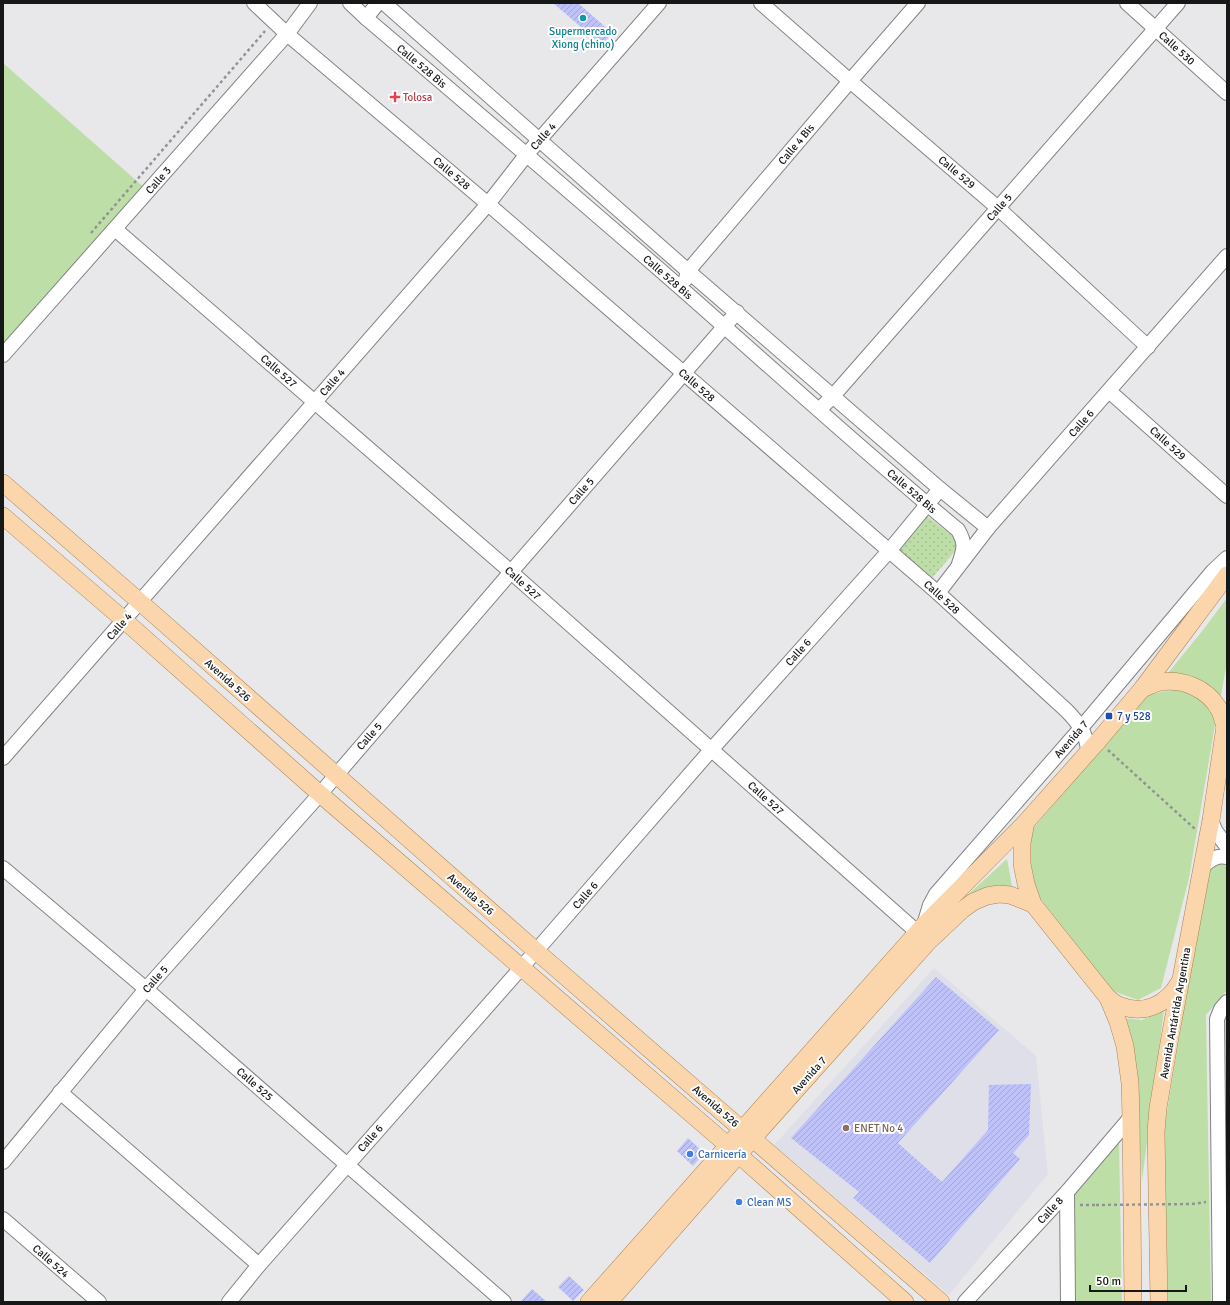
<svg xmlns="http://www.w3.org/2000/svg" width="1230" height="1305" font-family="Signika,sans-serif">
  <defs>
    <pattern id="park-dots" width="8" height="8" patternUnits="userSpaceOnUse"><rect width="8" height="8" fill="#bedea8"/><path d="M2 2h.1M6 6h.1" fill="none" stroke="#a3be90" stroke-width="1.8" stroke-linecap="round"/></pattern>
    <pattern id="building-hatch" width="6" height="6" patternUnits="userSpaceOnUse"><rect width="6" height="6" fill="#bfc2f9"/><path d="M-1 1l2-2M0 6l6-6M5 7l2-2" fill="none" stroke="#a3a6d5"/></pattern>
  </defs>
  <rect width="100%" height="100%" fill="#e8e8ea"/>
  <polygon fill="#dfdfe9" points="934,968 1036,1056 1048,1174 949,1295 774,1145"/>
  <g fill="#bedea8">
    <polygon points="3,63 147,190 3,354"/>
    <polygon points="1227,598 1227,662 1220,701 1164,678 1203,630"/>
    <polygon points="1179,689 1204,700 1216,719 1189,878 1161,988 1138,1000 1113,991 1037,894 1027,864 1031,831 1149,694"/>
    <polygon points="1007,859 1013,891 938,922"/>
    <polygon points="1219,863 1227,864 1227,990 1206,1015 1211,1302 1168,1302 1164,1130 1206,873"/>
    <polygon points="1164,1010 1142,1181 1135,1058 1123,1018 1142,1020"/>
    <polygon points="1227,1013 1227,1194 1225,1192 1222,1018"/>
    <polygon points="1119,1143 1122,1302 1073,1302 1071,1191"/>
  </g>
  <polygon fill="url(#park-dots)" points="923,513 955,538 957,549 932,578 895,548"/>
  <g fill="url(#building-hatch)">
    <polygon points="553,3 578,3 612,33 602,45"/>
    <polygon points="936,977 999,1030 898,1143 942,1182 988,1130 989,1085 1031,1084 1029,1135 1013,1153 1020,1159 930,1263 853,1198 859,1192 791,1138"/>
    <polygon points="688,1138 700,1149 700,1158 693,1166 677,1151"/>
    <polygon points="739,1197 744,1202 739,1207 734,1203"/>
    <polygon points="569,1276 584,1290 573,1301 558,1287"/>
    <polygon points="532,1289 547,1302 520,1302"/>
  </g>
  <g fill="none" stroke-linecap="round" stroke-linejoin="round">
    <defs>
      <g id="minor">
        <path d="M254,3L287,34L488,204L938,593L1066,710C1078,722 1087,734 1088,751"/>
        <path d="M350,3L366,18C472,108 578,198 683,290C774,370 864,452 958,530C966,544 964,549 959,564"/>
        <polyline points="384,3 688,271 940,489 988,528"/>
        <polyline points="761,3 850,81 998,208 1148,347"/>
        <polyline points="1127,3 1227,93"/>
        <polyline points="366,18 378,3"/>
        <polyline points="115,229 511,572 925,939"/>
        <polyline points="686,279 688,271 850,81 918,3"/>
        <polyline points="3,355 287,34 310,3"/>
        <polyline points="1109,391 1227,496"/>
        <polyline points="819,410 833,396 1178,3"/>
        <polyline points="938,593 988,528 1227,256"/>
        <polyline points="3,758 488,204 527,154 659,3"/>
        <polyline points="1211,820 1215,830 1227,847"/>
        <path d="M1202,867C1210,860 1216,855 1227,857"/>
        <polyline points="3,868 146,989 504,1302"/>
        <polyline points="924,925 930,905 936,894 1081,728 1213,571 1227,558"/>
        <polyline points="60,1092 259,1265"/>
        <polyline points="3,1162 146,989 320,794 511,572 737,312"/>
        <polyline points="1067,1192 1068,1302"/>
        <polyline points="3,1219 99,1302"/>
        <polyline points="229,1302 259,1265 536,951 711,750 889,551 940,489"/>
        <polyline points="965,1302 1067,1192 1131,1117"/>
        <polyline points="1220,1302 1217,1019 1221,1009 1227,1002"/>
      </g>
      <g id="major">
        <polyline points="3,483 140,602 536,951 941,1302"/>
        <polyline points="3,516 124,620 320,794 739,1155 905,1302"/>
        <path d="M1142,689C1147,687 1151,685 1156,683C1181,677 1208,688 1220,711C1222,716 1223,721 1225,726"/>
        <polyline points="1026,822 1022,843 1022,864 1026,884 1033,904 1108,998 1118,1022 1125,1046 1130,1083 1131,1117 1133,1302"/>
        <path d="M1108,998C1112,1001 1117,1005 1121,1006C1145,1015 1167,1004 1179,983"/>
        <polyline points="589,1302 924,925 1026,822 1098,741 1142,689 1227,575"/>
        <polyline points="609,1302 762,1128 928,942 962,910 973,902 987,896 999,894 1010,895 1033,904"/>
        <polyline points="1159,1302 1156,1132 1158,1108 1170,1037 1211,820 1227,713"/>
      </g>
    </defs>
    <use href="#minor" stroke="#838385" stroke-width="16"/>
    <use href="#major" stroke="#a98254" stroke-width="18"/>
    <g stroke="#929394" stroke-width="2.5" stroke-dasharray="3 3" stroke-linecap="butt">
      <polyline points="91,233 265,31"/>
      <polyline points="1108,750 1195,829"/>
      <polyline points="1192,1204 1206,1202"/>
      <polyline points="1080,1205 1096,1205"/>
    </g>
    <use href="#minor" stroke="#fff" stroke-width="14"/>
    <use href="#major" stroke="#fbd6ac" stroke-width="17"/>
    <polyline stroke="#929394" stroke-width="2.5" stroke-dasharray="3 3" stroke-linecap="butt" points="1096,1205 1192,1204"/>
  </g>
  <circle fill="#0f9aa8" stroke="#fff" stroke-width="1.5" cx="583" cy="18" r="4"/>
  <path fill="#e0444e" stroke="#fff" stroke-width="1.5" d="M393 91h4v4h4v4h-4v4h-4v-4h-4v-4h4z"/>
  <rect fill="#1a4fb4" stroke="#fff" stroke-width="1.5" x="1105" y="712" width="8" height="8" rx="2"/>
  <circle fill="#8d6e63" stroke="#fff" stroke-width="1.5" cx="846" cy="1128" r="4"/>
  <g fill="#3f7fe0" stroke="#fff" stroke-width="1.5">
    <circle cx="690" cy="1154" r="4"/>
    <circle cx="739" cy="1202" r="4"/>
  </g>
  <g text-anchor="middle" stroke-width="4" stroke-linejoin="round" paint-order="stroke">
    <g font-size="11" fill="#0d838f" stroke="#fff">
      <text x="583" y="35">Supermercado<tspan x="583" dy="13">Xiong (chino)</tspan></text>
    </g>
    <g font-size="11" fill="#161717" stroke="#fff">
      <text transform="translate(1177 48) rotate(42)" y="4">Calle 530</text>
      <text transform="translate(422 66) rotate(40)" y="4">Calle 528 Bis</text>
      <text transform="translate(543 136) rotate(-48)" y="4">Calle 4</text>
      <text transform="translate(796 144) rotate(-50)" y="4">Calle 4 Bis</text>
      <text transform="translate(957 172) rotate(40)" y="4">Calle 529</text>
      <text transform="translate(452 173) rotate(40)" y="4">Calle 528</text>
      <text transform="translate(158 180) rotate(-49)" y="4">Calle 3</text>
      <text transform="translate(999 207) rotate(-49)" y="4">Calle 5</text>
      <text transform="translate(668 277) rotate(41)" y="4">Calle 528 Bis</text>
      <text transform="translate(279 371) rotate(41)" y="4">Calle 527</text>
      <text transform="translate(332 382) rotate(-49)" y="4">Calle 4</text>
      <text transform="translate(697 385) rotate(41)" y="4">Calle 528</text>
      <text transform="translate(1081 423) rotate(-49)" y="4">Calle 6</text>
      <text transform="translate(1168 443) rotate(42)" y="4">Calle 529</text>
      <text transform="translate(581 491) rotate(-49)" y="4">Calle 5</text>
      <text transform="translate(912 491) rotate(41)" y="4">Calle 528 Bis</text>
      <text transform="translate(523 583) rotate(42)" y="4">Calle 527</text>
      <text transform="translate(942 597) rotate(42)" y="4">Calle 528</text>
      <text transform="translate(119 626) rotate(-49)" y="4">Calle 4</text>
      <text transform="translate(798 652) rotate(-48)" y="4">Calle 6</text>
      <text transform="translate(228 680) rotate(42)" y="4">Avenida 526</text>
      <text transform="translate(369 736) rotate(-49)" y="4">Calle 5</text>
      <text transform="translate(1071 739) rotate(-49)" y="4">Avenida 7</text>
      <text transform="translate(766 798) rotate(42)" y="4">Calle 527</text>
      <text transform="translate(471 894) rotate(41)" y="4">Avenida 526</text>
      <text transform="translate(585 895) rotate(-49)" y="4">Calle 6</text>
      <text transform="translate(155 979) rotate(-49)" y="4">Calle 5</text>
      <text transform="translate(1175 1013) rotate(-80)" y="4">Avenida Antártida Argentina</text>
      <text transform="translate(809 1075) rotate(-48)" y="4">Avenida 7</text>
      <text transform="translate(255 1084) rotate(41)" y="4">Calle 525</text>
      <text transform="translate(716 1106) rotate(41)" y="4">Avenida 526</text>
      <text transform="translate(370 1138) rotate(-49)" y="4">Calle 6</text>
      <text transform="translate(1050 1210) rotate(-47)" y="4">Calle 8</text>
      <text transform="translate(51 1261) rotate(41)" y="4">Calle 524</text>
    </g>
    <g font-size="11" fill="#be3a42" stroke="#fff" text-anchor="start">
      <text x="403" y="101">Tolosa</text>
    </g>
    <g font-size="11" fill="#164399" stroke="#fff" text-anchor="start">
      <text x="1117" y="720">7 y 528</text>
    </g>
    <g font-size="11" fill="#785e54" stroke="#fff" text-anchor="start">
      <text x="854" y="1132">ENET No 4</text>
    </g>
    <g font-size="11" fill="#366cbe" stroke="#fff" text-anchor="start">
      <text x="698" y="1158">Carnicería</text>
      <text x="747" y="1206">Clean MS</text>
    </g>
  </g>
  <rect width="1230" height="1305" fill="none" stroke="#161717" stroke-width="8"/>
  <path d="M1090 1285v6h96v-6" fill="none" stroke="#161717" stroke-width="2"/>
  <text x="1096" y="1285" font-size="12" fill="#161717" stroke="#ffffff" stroke-width="3" paint-order="stroke">50 m</text>
</svg>
